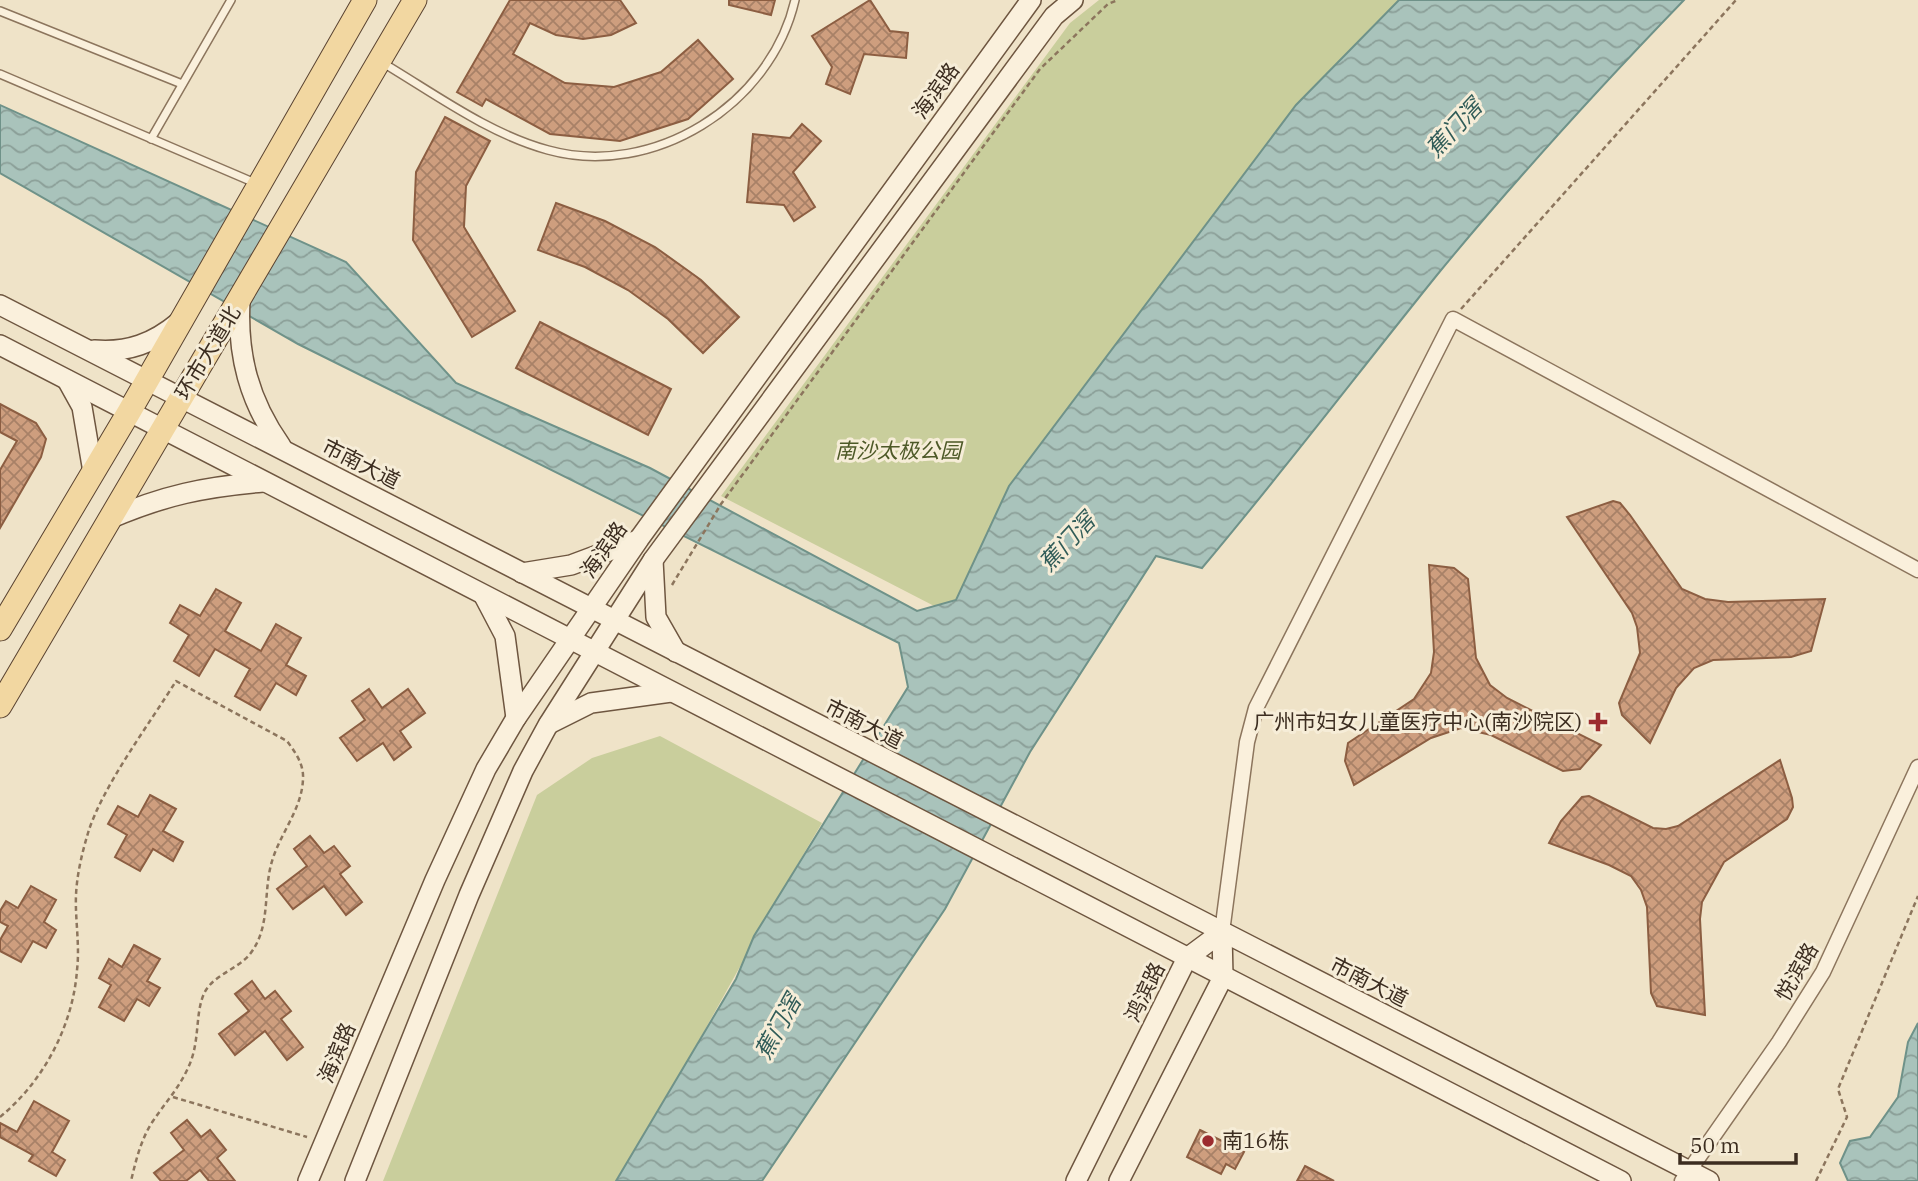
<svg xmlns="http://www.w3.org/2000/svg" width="1918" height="1181" font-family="'IBM Plex Serif','Noto Sans SC',serif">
  <defs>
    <pattern id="water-waves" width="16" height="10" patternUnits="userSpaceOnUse" patternTransform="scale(1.75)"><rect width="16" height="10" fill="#a9c3bb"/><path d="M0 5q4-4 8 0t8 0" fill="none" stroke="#8b9f98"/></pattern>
    <pattern id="building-cross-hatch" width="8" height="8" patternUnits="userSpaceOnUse" patternTransform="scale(1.75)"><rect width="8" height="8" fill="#ce9e7e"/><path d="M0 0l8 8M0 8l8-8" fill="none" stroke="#a88167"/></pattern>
  </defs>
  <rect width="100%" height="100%" fill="#efe3c8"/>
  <g fill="#c9ce9c">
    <polygon points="1099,0 1399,0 1296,105 1009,486 956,600 940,609 721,496 1070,23"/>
    <path d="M660,736L822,823C751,941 690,1064 616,1181H383L537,795L592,758Z"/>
  </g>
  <g fill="url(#water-waves)" stroke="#6f9289" stroke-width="2">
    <path d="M1399,0H1684C1598,89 1515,180 1437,275C1358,373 1283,472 1202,568L1156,556L1030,752L945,909L762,1181H616L736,979L754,936L908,687L899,643L298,344L0,173V105L346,262L456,383L650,468L917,611L956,600L1009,486L1296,105Z"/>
    <polygon points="1918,1023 1918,1181 1848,1181 1840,1163 1850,1141 1870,1137 1898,1097 1908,1042"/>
  </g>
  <g fill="url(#building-cross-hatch)" stroke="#8c5e42" stroke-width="2">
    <polygon points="510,0 620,0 636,23 611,35 583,39 556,35 530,23 513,54 565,83 614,87 661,72 698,40 733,79 688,119 620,141 550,134 486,99 482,106 457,92"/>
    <polygon points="729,0 775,0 771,15 729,5"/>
    <polygon points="870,0 890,31 908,33 906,58 864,54 850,94 826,84 832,67 812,36"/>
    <polygon points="445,117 490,141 466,186 464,227 515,311 472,337 413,240 416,172"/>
    <polygon points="802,124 821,141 793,172 815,207 794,221 784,205 747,202 753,134 790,138"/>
    <polygon points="556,203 605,221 655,247 701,280 739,317 703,353 668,319 628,290 585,267 538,250"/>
    <polygon points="540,322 671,389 648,435 516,368"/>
    <polygon points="0,404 36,423 46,439 41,457 0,528 0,470 17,441 0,432"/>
    <polygon points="1613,501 1620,503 1630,515 1682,589 1705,599 1728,602 1825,599 1811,651 1791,657 1713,660 1694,668 1676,688 1650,743 1622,715 1619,703 1640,653 1637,627 1632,613 1567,517"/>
    <polygon points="1429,565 1454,568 1468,579 1476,658 1490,685 1507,698 1601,745 1580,769 1563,771 1491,735 1461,728 1431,738 1354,785 1345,761 1348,743 1414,699 1431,673 1434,652"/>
    <polygon points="216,589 241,603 225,631 261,651 276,624 301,638 286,665 306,676 296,695 276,683 260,710 235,696 250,669 215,649 199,676 174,661 189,635 170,623 180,605 200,616"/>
    <polygon points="369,689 382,708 408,689 425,713 400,731 411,747 394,760 383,743 357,761 340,738 365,720 352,701"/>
    <polygon points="1780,760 1792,798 1793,807 1787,819 1724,862 1702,902 1700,919 1705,1015 1657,1006 1651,993 1647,907 1641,890 1631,876 1609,865 1549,843 1561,821 1582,797 1589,796 1653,828 1666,829 1678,826"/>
    <polygon points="150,795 176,809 163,831 183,842 173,861 153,849 140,871 115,857 127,835 108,824 118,806 138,817"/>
    <polygon points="310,836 324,853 334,846 350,866 340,874 362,902 346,915 324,886 293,909 277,889 307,866 294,849"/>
    <polygon points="31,886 56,900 44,922 56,930 46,948 33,941 21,962 0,951 0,940 8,926 0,922 0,911 6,901 18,908"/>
    <polygon points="134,945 160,959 147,981 160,988 149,1006 137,999 124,1021 99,1007 111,985 99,978 109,959 122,967"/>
    <polygon points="252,981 265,999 275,991 291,1011 281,1019 303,1047 287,1060 265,1031 235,1055 219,1034 249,1011 235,994"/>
    <polygon points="34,1101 69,1121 52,1152 65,1160 56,1176 29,1161 33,1155 0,1137 0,1123 17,1132"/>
    <polygon points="187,1120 201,1137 210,1130 226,1150 217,1158 235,1181 209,1181 200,1170 186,1181 161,1181 154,1173 184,1150 171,1133"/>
    <polygon points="1200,1130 1244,1152 1235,1169 1226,1164 1221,1174 1187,1157"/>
    <polygon points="1305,1166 1334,1181 1297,1181"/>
  </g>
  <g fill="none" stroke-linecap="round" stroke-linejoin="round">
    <defs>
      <g id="lane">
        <polyline points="0,11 182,84"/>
        <path d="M383,63C435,94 489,134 548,150C653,179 771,105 795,0"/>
        <polyline points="0,74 255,183"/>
        <polyline points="151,139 231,0"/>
      </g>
      <g id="street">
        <polyline points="1222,932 1247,742 1256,708 1453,319 1918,570"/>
        <polyline points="1682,1181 1779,1042 1823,972 1918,767"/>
      </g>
      <g id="secondary">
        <path d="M240,301C237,355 249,401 281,446"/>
        <polyline points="0,305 1709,1181"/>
        <polyline points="0,345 1621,1181"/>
        <path d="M94,350C128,353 154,343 179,322"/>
        <polyline points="67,380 82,407 93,472"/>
        <path d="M109,519C165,495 204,487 263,482"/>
        <polyline points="653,560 656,617 676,652"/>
        <polyline points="522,573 571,565 638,540"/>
        <polyline points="484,596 505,636 516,718"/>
        <polyline points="549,724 591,703 671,692"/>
        <polyline points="308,1181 435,880 486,769 516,718 639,539 1031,0"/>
        <polyline points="355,1181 469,895 523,771 548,725 653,560 1054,16 1073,0"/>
        <polyline points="1076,1181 1187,958 1222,932"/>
        <polyline points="1119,1181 1223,977 1222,932"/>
      </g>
      <g id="primary">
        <polyline points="0,629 129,412 365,0"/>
        <polyline points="0,706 415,0"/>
      </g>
    </defs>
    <use href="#lane" stroke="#8c755d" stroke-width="10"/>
    <use href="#street" stroke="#8c755d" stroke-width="17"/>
    <use href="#secondary" stroke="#6e5640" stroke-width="22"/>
    <use href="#primary" stroke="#5a4331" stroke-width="25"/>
    <g stroke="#8c755d" stroke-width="2.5" stroke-dasharray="5 3.5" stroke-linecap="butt">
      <polyline points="1461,309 1736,0"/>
      <polyline points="672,585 721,504 1040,69 1108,4 1118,0"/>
      <polyline points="173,1097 307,1137"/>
      <path d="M0,1117C43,1082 73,1026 77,970C80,945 75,920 76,895C77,874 82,853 88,833C102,787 150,723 176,681L287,741C295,752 304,764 303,779C302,808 282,831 273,858C262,890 272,926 250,954C237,970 210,976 203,996C195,1017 200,1043 188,1068C179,1088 165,1103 153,1121C141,1139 136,1160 131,1181"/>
      <polyline points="1816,1181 1847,1117 1838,1089 1918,896"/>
    </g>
    <use href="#lane" stroke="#faf0dc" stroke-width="7"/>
    <use href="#street" stroke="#faf0dc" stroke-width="14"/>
    <use href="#secondary" stroke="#faf0dc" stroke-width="19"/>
    <use href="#primary" stroke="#f2d7a1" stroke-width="23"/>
  </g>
  <g fill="#9c2c2f" stroke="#f6edd8" stroke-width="2.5">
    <path d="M1594.5 711.5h7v7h7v7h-7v7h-7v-7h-7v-7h7z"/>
    <circle cx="1208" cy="1141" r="7"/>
  </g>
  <g text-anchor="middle" stroke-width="6" stroke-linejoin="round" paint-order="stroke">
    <g font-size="21" fill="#3c2d20" stroke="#f6edd8">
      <text transform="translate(936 91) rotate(-54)" y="7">海滨路</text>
      <text transform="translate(208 353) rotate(-59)" y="7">环市大道北</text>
      <text transform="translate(361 464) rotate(27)" y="7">市南大道</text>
      <text transform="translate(604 550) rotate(-55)" y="7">海滨路</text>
      <text transform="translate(864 724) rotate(27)" y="7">市南大道</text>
      <text transform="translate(1797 972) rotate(-60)" y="7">悦滨路</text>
      <text transform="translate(1369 982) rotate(27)" y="7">市南大道</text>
      <text transform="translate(1145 992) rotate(-64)" y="7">鸿滨路</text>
      <text transform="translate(337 1053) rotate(-67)" y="7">海滨路</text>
    </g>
    <g font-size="21" font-style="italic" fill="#4d5927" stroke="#f6edd8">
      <text x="898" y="458">南沙太极公园</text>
    </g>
    <g font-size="21" fill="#3c2d20" stroke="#f6edd8" text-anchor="end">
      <text x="1582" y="729">广州市妇女儿童医疗中心(南沙院区)</text>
      <text x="1222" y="1148" text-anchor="start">南16栋</text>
    </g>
    <g font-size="23" font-style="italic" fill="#305c58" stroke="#f6edd8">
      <text transform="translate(1454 128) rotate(-47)" y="8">蕉门滘</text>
      <text transform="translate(1067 542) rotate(-47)" y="8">蕉门滘</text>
      <text transform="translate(778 1027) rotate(-61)" y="8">蕉门滘</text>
    </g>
  </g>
  <path d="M1680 1153v10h116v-10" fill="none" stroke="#3c2d20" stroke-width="3.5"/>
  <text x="1690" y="1153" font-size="21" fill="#3c2d20" stroke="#f6edd8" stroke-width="5" paint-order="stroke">50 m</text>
</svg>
